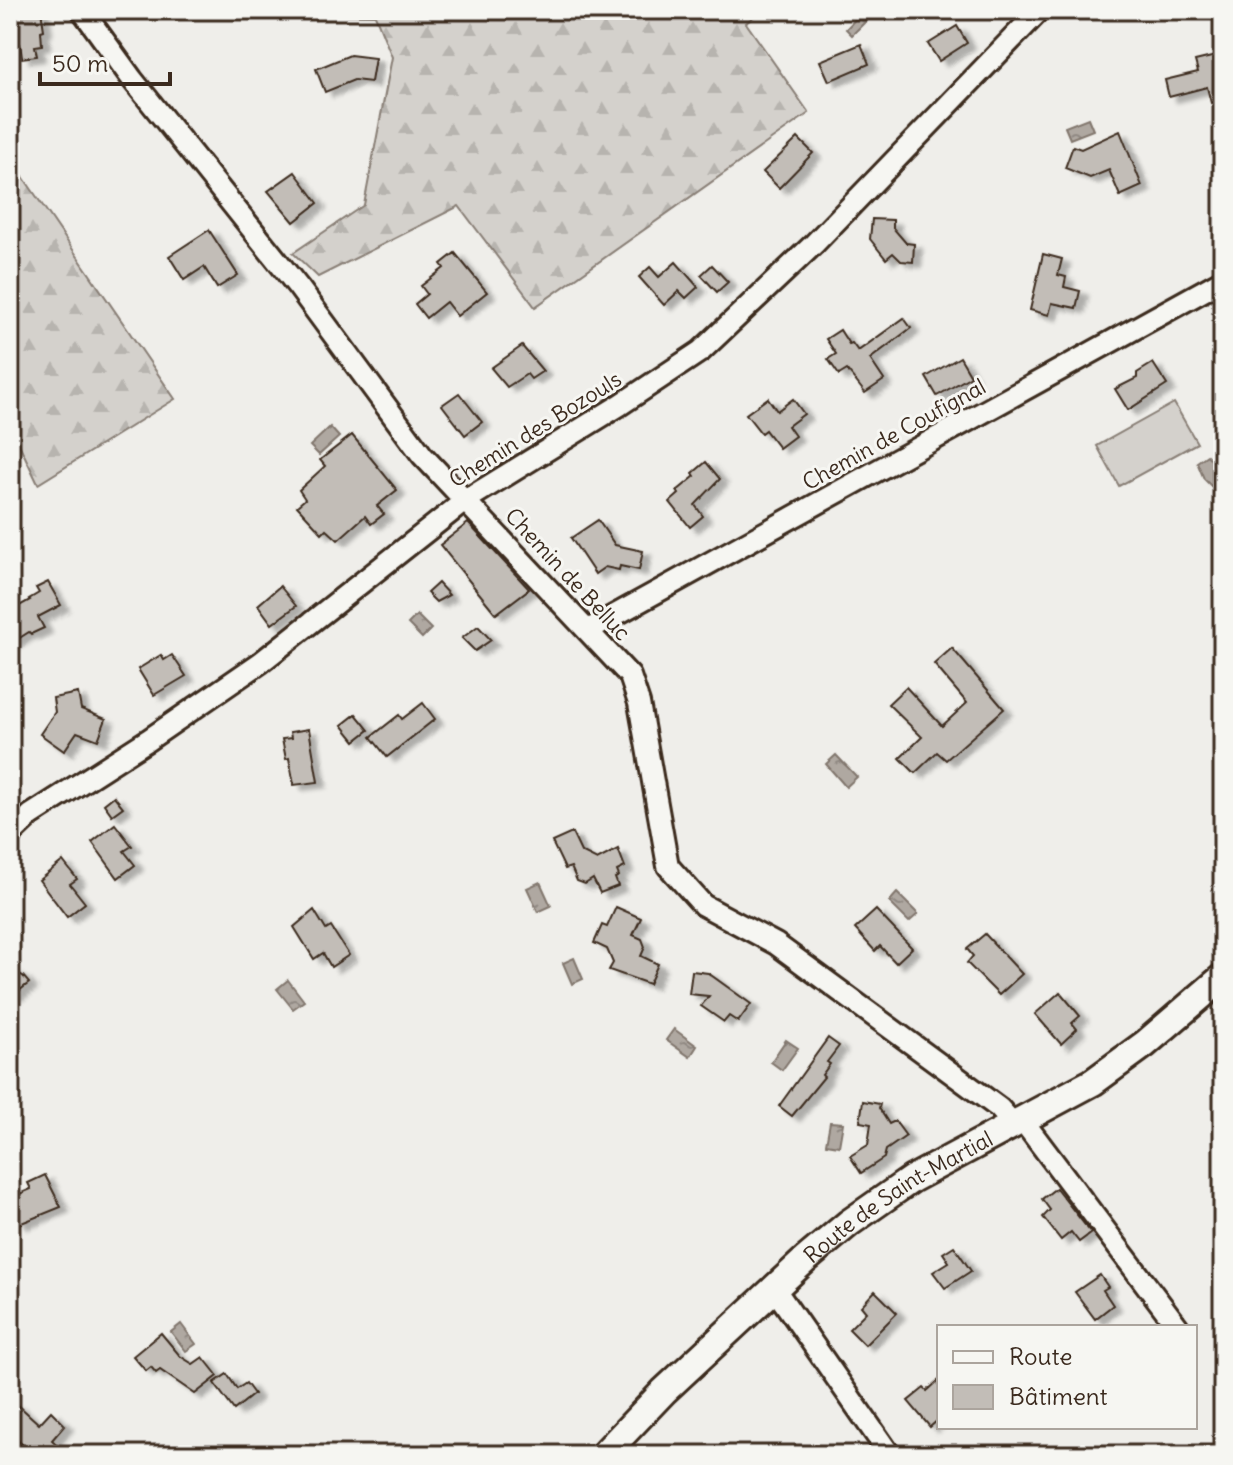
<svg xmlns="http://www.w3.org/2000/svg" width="1233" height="1465" font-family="Delius,sans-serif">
  <defs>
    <pattern id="forest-firs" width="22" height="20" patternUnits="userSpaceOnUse" patternTransform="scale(2)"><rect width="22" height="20" fill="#d4d1cc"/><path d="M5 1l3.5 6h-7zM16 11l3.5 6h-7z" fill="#b7b4af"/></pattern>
    <pattern id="water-ripples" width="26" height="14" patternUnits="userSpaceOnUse" patternTransform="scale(2)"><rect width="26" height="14" fill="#afa8a1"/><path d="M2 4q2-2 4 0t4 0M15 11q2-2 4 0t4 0" fill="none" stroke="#908983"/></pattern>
    <filter id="shadow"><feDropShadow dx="8" dy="5" stdDeviation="2" flood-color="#0004"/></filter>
  </defs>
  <rect width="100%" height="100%" fill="#efeeea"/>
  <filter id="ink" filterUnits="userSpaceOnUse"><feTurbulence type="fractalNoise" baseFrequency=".0125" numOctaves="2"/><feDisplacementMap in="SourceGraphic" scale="16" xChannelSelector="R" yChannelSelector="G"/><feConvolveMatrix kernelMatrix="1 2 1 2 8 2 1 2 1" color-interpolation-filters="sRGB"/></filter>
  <g filter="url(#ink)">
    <g fill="url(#forest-firs)" stroke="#887e75" stroke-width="2">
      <polygon points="262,10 762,10 746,23 809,113 535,307 459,206 318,277 293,253 364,205 392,57 375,15 264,14"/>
      <polygon points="15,165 175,399 38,484 10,425 10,167"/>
    </g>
    <polygon fill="#d4d1cc" stroke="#887e75" stroke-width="2" points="1174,403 1197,443 1119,486 1097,446"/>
    <g fill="url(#water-ripples)" stroke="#81766d" stroke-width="2">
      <polygon points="864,10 871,16 852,35 846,29"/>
      <polygon points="1088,118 1093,130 1070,139 1065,127"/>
      <polygon points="330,427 339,437 319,455 310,446"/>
      <polygon points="1207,455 1215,464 1221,482 1212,487 1204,479 1197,462"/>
      <polygon points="417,615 431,629 422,638 408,624"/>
      <polygon points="836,755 857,777 846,787 826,764"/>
      <polygon points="540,882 551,906 538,912 527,888"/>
      <polygon points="897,893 918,914 909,922 889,902"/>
      <polygon points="574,958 583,979 572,984 563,963"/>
      <polygon points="288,980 304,1001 293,1009 277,989"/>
      <polygon points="674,1029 697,1046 690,1057 666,1040"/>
      <polygon points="786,1040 798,1048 782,1070 771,1062"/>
      <polygon points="830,1122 843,1123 839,1146 826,1144"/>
      <polygon points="181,1324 196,1344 186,1351 171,1332"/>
    </g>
    <g fill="#c2bdb7" stroke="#3b2a1e" stroke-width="2" filter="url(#shadow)">
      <polygon points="10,10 41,10 44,30 41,31 42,45 35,46 37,56 22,58 20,44 10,44"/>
      <polygon points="957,26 967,43 939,61 928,44"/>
      <polygon points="861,44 869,64 829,81 820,61"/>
      <polygon points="350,55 375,58 371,82 354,80 325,92 316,69"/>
      <polygon points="1220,55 1223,67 1223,100 1211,103 1207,87 1169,97 1165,80 1198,72 1195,61"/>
      <polygon points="1120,131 1142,186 1120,196 1109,170 1090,178 1065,168 1073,146 1081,149"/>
      <polygon points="798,138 813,153 779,188 763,172"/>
      <polygon points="295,172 318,203 294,222 268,191"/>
      <polygon points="872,219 893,220 893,228 906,243 914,244 913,262 901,261 893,253 886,259 870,239"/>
      <polygon points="209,230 238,275 217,288 204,267 184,280 169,256"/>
      <polygon points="455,253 487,292 457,316 446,302 426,318 415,304 427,294 421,286 444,268 441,264"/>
      <polygon points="1043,254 1062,259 1058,275 1066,277 1064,287 1080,291 1076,308 1052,303 1049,315 1030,310"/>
      <polygon points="676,262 698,287 686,298 679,291 664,305 639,277 650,267 659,277"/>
      <polygon points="712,265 728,282 717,292 701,275"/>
      <polygon points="904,318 911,328 870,359 884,380 865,393 847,370 839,375 828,359 836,354 826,339 840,330 849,344 852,343 858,351"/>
      <polygon points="522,346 543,371 531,379 527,374 507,387 491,368"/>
      <polygon points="960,357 971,376 937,396 926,377"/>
      <polygon points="1153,363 1167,385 1128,410 1115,389 1137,378 1137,373"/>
      <polygon points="459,393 482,422 465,435 442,405"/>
      <polygon points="768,398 777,411 793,399 804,414 788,426 795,436 779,448 765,430 761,433 746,414"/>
      <polygon points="352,435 397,490 377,506 384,514 371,524 365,516 338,540 326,529 322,533 297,506 305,499 299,490 325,466 320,460"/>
      <polygon points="706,462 720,479 695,505 703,516 690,527 670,502 679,494 677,491 695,476 693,473"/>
      <polygon points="598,520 615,545 643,551 639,570 620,566 619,570 605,567 595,574 571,538"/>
      <polygon points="468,523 529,589 496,614 440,545"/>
      <polygon points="48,582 61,605 38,617 44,628 31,634 29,632 10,644 10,611 30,600 29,599 39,593 36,588"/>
      <polygon points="438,583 449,595 436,602 427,593"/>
      <polygon points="280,586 296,606 272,624 258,605"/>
      <polygon points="478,626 491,640 475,651 462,638"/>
      <polygon points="952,648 1004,709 946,760 937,752 915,773 900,758 922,737 888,704 906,687 942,726 967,703 934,664"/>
      <polygon points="161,655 164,660 172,655 186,676 154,695 138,669"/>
      <polygon points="78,693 81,709 106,719 98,740 77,732 64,751 40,734 55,712 53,698"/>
      <polygon points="423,703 435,719 387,757 371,737 399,715 402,719"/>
      <polygon points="356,714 369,730 355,741 342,725"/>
      <polygon points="309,729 318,782 294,785 289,758 286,759 282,739 291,738 290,732"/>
      <polygon points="114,796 123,807 112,815 104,804"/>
      <polygon points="115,824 132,846 124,851 135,865 118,878 92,842"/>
      <polygon points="572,833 581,852 597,860 618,849 625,867 617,871 619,876 615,878 618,886 600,893 593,879 585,884 577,881 571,867 565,869 552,842"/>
      <polygon points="63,861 77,879 70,884 85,903 67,917 39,880"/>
      <polygon points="616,907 641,918 633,935 642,939 645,947 641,956 658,964 649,984 609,970 613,963 607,949 594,943 602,925 607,927"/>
      <polygon points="314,910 326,930 331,927 349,955 331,967 323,953 314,959 294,927"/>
      <polygon points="876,910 912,948 896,963 880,946 875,951 855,929"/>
      <polygon points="985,934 1022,974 999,995 967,963 973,956 967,949"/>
      <polygon points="10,969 23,976 29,983 10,998"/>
      <polygon points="692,971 708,973 751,1004 738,1022 729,1016 724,1022 701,1006 709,996 689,994"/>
      <polygon points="1060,992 1080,1016 1072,1023 1077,1029 1061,1044 1035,1014"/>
      <polygon points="828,1038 839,1046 827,1062 830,1064 822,1075 824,1077 792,1116 779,1106"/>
      <polygon points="863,1101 880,1104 879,1108 889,1124 895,1121 906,1136 886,1150 884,1158 861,1173 850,1156 868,1145 871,1124 860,1122"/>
      <polygon points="45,1175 61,1207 19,1224 14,1214 10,1217 10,1198 31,1189 28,1183"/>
      <polygon points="1056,1188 1091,1233 1079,1242 1071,1232 1061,1240 1043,1217 1050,1210 1042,1199"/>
      <polygon points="954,1246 971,1271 945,1288 933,1272 949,1262 943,1253"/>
      <polygon points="1100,1275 1108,1287 1103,1290 1113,1305 1095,1319 1075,1292"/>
      <polygon points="875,1291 897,1313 865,1345 849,1329 866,1312 861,1306"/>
      <polygon points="161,1333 180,1356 193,1364 203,1357 218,1376 195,1394 160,1370 156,1373 151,1367 146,1371 133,1356"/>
      <polygon points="227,1374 237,1389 246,1383 254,1394 234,1410 214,1383"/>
      <polygon points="939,1380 939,1419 930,1427 908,1401 924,1388 927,1391"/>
      <polygon points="16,1403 39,1424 51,1411 65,1425 52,1440 68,1455 34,1455 13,1436 14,1434 10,1429 10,1410"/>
    </g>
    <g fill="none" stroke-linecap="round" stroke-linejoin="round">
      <defs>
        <g id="minor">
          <polyline points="82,10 132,79 299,288 422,455 630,676 639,703 668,866 703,905 776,944 999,1108 1015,1126"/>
          <polyline points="588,630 1223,280"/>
          <polyline points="10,835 31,815 148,740 260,663 466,500 620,405 701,351 814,244 1040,10"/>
          <polyline points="1023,1121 1178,1327"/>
          <polyline points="774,1288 890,1455"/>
        </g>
        <g id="major">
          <path id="s1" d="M603,1455L664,1391L805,1260L849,1223L912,1179L1093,1082L1145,1044L1223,977"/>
        </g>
      </defs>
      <use href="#minor" stroke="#3b2a1e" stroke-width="26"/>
      <use href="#major" stroke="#3b2a1e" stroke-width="32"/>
      <use href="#minor" stroke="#f6f6f2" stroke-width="20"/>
      <use href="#major" stroke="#f6f6f2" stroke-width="26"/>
    </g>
  </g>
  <g text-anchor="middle" stroke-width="6" stroke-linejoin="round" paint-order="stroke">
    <g font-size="22" fill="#3b2a1e" stroke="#f6f6f2">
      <text transform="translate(535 429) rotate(-32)" y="8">Chemin des Bozouls</text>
      <text transform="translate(894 434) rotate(-29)" y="8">Chemin de Coufignal</text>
      <text transform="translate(568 574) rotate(47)" y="8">Chemin de Belluc</text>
      <text dy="8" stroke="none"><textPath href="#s1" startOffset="394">Route de Saint-Martial</textPath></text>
    </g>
  </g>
  <rect width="1233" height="1465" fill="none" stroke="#f6f6f2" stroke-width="40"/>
  <rect x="20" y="20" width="1193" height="1425" fill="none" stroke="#3b2a1e" stroke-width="3" filter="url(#ink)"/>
  <rect x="937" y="1325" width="260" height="104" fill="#f6f6f2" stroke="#aba49d" stroke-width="2"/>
  <rect x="953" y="1351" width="40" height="12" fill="#f6f6f2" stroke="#aba49d" stroke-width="2"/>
  <text x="1009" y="1365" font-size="24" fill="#3b2a1e">Route</text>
  <rect x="953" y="1385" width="40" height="24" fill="#c2bdb7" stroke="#aba49d" stroke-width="2"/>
  <text x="1009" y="1405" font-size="24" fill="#3b2a1e">Bâtiment</text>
  <path d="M40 72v12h130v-12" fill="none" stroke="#3b2a1e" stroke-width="4"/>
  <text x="52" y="72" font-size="24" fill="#3b2a1e" stroke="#f6f6f2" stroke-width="6" paint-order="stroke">50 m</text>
</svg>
